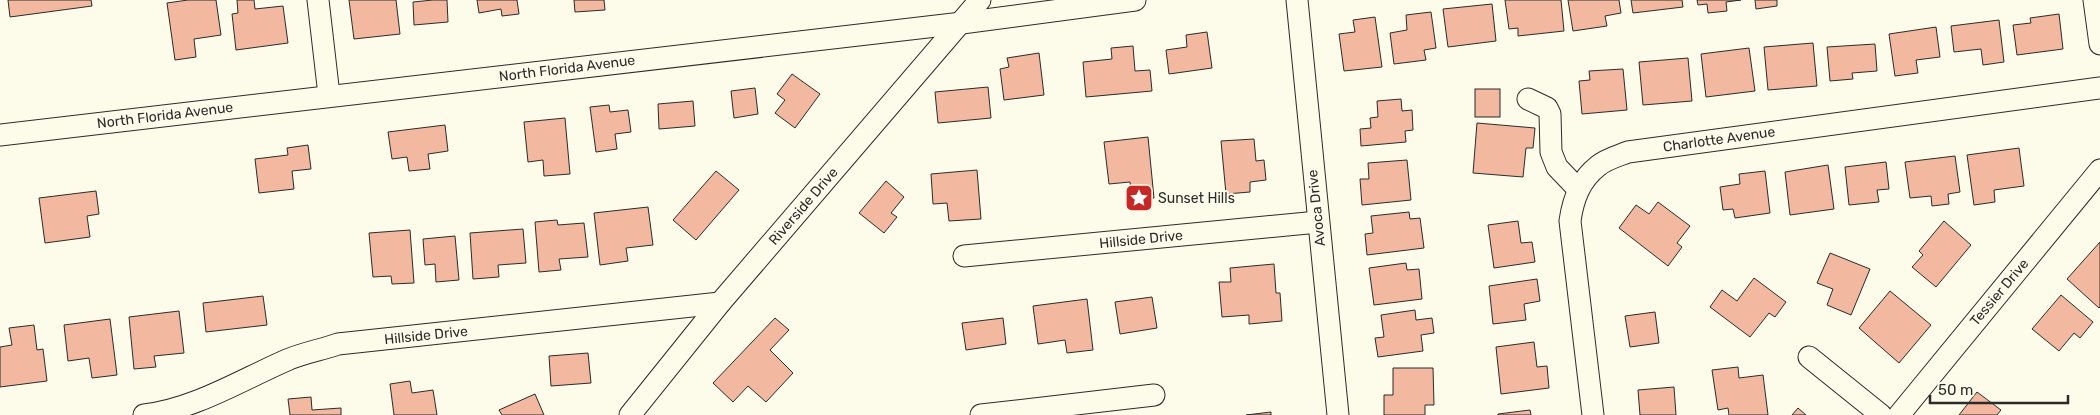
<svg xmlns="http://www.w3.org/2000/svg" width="2100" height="415" font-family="Rubik,sans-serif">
  <rect width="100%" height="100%" fill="#fdfbea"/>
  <g fill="#f2b8a0" stroke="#2b2b2b">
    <polygon points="8,0 91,0 92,6 10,17"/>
    <polygon points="188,0 216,0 221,35 194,39 196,57 175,60 167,3"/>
    <polygon points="237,0 254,0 255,9 283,6 288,43 236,50 232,14 238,13"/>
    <polygon points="349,0 396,0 400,34 354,39"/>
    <polygon points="433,0 447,0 448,22 414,25 413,2"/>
    <polygon points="477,0 517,0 519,14 502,16 501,9 479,13"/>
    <polygon points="574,0 604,0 605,10 575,12"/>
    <polygon points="1505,0 1561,0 1564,31 1518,36 1518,28 1509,29"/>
    <polygon points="1568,0 1619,0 1621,13 1605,16 1607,26 1573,31"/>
    <polygon points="1631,0 1682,0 1683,7 1633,13"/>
    <polygon points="1697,0 1741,0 1726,2 1727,11 1708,13 1707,4 1698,5"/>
    <polygon points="1755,0 1777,0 1777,6 1756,9"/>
    <polygon points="1492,4 1496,41 1448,47 1443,9"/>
    <polygon points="1431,12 1436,48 1424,50 1426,60 1394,64 1390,33 1407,30 1406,15"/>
    <polygon points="2059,14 2063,49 2017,55 2013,25 2031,23 2030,18"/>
    <polygon points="1375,17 1382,67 1344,71 1339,34 1355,32 1353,20"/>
    <polygon points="1999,20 2004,62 1983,65 1981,49 1954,52 1951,26"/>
    <polygon points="1936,27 1940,57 1916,60 1918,73 1895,76 1889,34"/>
    <polygon points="1207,32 1212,68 1169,74 1166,50 1187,47 1186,35"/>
    <polygon points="1813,43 1817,86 1768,90 1764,47"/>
    <polygon points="1875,44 1877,71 1852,73 1853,79 1830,81 1827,47"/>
    <polygon points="1133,46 1135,71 1150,70 1152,91 1086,97 1083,62 1112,59 1111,48"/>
    <polygon points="1749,48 1755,91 1706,97 1701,54"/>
    <polygon points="1039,53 1044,95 1004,100 1000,69 1009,67 1007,58"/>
    <polygon points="1688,58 1692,101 1643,105 1639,62"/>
    <polygon points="1623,69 1627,110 1582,114 1579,81 1590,80 1589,71"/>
    <polygon points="792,74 820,94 795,128 775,113 785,100 777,94"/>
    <polygon points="988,87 991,118 938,123 935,92"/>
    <polygon points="755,88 758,114 734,118 731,91"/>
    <rect x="1475" y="89" width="25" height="28"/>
    <polygon points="1401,99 1402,111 1412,110 1413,130 1405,131 1406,142 1361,146 1360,129 1371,128 1370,118 1378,117 1377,101"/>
    <polygon points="693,101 695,126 659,129 658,104"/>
    <polygon points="609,105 610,112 628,110 631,132 615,134 617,149 596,152 590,107"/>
    <polygon points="565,118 570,174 544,176 543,160 528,162 524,122"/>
    <polygon points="1477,123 1535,128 1533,148 1526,148 1523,177 1473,173"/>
    <polygon points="445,125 448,151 428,154 430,169 409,171 407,157 392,159 388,132"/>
    <polygon points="1148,137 1154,198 1132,200 1130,182 1109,184 1104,142"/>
    <polygon points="1254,139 1256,161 1264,160 1266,180 1250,182 1250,192 1226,194 1221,141"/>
    <polygon points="308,145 311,169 292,171 294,189 259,193 255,159 288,155 287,148"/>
    <polygon points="2019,148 2024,186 1994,190 1995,202 1974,205 1967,155"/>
    <polygon points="1955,156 1960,192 1948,194 1949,204 1932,206 1931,196 1910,198 1905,162"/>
    <polygon points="1407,160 1411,200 1362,205 1360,179 1369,179 1368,163"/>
    <polygon points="1886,162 1889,189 1877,190 1879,202 1849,205 1845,167"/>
    <polygon points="1828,165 1834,209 1790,215 1785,172"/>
    <polygon points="977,170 981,219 949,221 947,203 933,204 931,174"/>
    <polygon points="716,171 739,190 696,240 673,220"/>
    <polygon points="1765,171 1770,213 1735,218 1733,209 1723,210 1720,187 1740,184 1739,174"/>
    <polygon points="886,181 904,197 891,213 897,217 884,233 859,213"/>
    <polygon points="96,191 99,214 87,216 90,237 45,243 39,198"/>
    <polygon points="1658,202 1690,226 1677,243 1682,247 1668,266 1619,228 1636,205 1649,214"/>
    <polygon points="648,207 653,245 626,248 628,261 600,265 594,213"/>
    <polygon points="1409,212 1410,219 1420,218 1424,248 1367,255 1365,234 1373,233 1371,216"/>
    <polygon points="557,220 558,225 584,223 588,257 559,259 561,270 539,272 535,222"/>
    <polygon points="1518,221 1521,243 1532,242 1535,262 1494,268 1488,225"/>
    <polygon points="1944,221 1971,245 1936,287 1912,267 1923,255 1919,251"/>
    <polygon points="523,229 526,263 498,265 499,277 473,279 470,233"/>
    <polygon points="410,230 414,283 392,284 391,276 373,277 369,233"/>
    <polygon points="455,236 459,280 436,282 435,264 425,265 423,239"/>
    <polygon points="2100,242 2100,307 2099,308 2067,279"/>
    <polygon points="1830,253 1870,269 1851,315 1827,305 1833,289 1817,283"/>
    <polygon points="1406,263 1407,270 1419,269 1422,299 1374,305 1369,268"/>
    <polygon points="1274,264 1276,293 1280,293 1282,321 1249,324 1249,315 1222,317 1219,282 1231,282 1230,268"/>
    <polygon points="1754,278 1786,302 1775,317 1769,313 1750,337 1710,307 1722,290 1737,301"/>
    <polygon points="1537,279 1540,301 1524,304 1526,320 1493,324 1489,286"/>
    <polygon points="1890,291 1931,325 1899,363 1859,328"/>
    <polygon points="2061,295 2093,322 2080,338 2074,333 2059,351 2032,329"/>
    <polygon points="263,296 267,325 206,332 203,303"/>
    <polygon points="1152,297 1157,328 1120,334 1115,302"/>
    <polygon points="1087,299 1093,350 1067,353 1065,340 1038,344 1033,306"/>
    <polygon points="1415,310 1416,320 1432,318 1434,333 1421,335 1423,351 1378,357 1375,338 1384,337 1381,315"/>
    <polygon points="179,311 184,353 154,356 156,367 134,369 129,317"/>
    <polygon points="1655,312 1659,343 1630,347 1625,316"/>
    <polygon points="775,318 789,330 770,350 793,373 766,402 748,386 733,402 713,383"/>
    <polygon points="1003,318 1006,344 966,350 962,323"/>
    <polygon points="110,319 117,375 92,378 89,358 68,361 64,325"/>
    <polygon points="34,325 37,350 43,349 47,381 0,387 0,347 12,345 9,328"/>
    <polygon points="1534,342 1537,367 1547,366 1549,388 1501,394 1496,347"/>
    <polygon points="588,353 591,383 551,386 549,356"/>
    <polygon points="1738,367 1739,378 1763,375 1768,415 1729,415 1728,408 1718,410 1712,370"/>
    <polygon points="1393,368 1433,368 1434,405 1425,405 1425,415 1384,415 1384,395 1393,395"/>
    <polygon points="410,381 412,393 433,390 437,415 394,415 390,384"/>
    <polygon points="1674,387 1676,415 1640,415 1638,390"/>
    <polygon points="1977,392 2001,410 1997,415 1959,415"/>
    <polygon points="535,394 544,415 502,415 499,410"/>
    <polygon points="311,397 312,410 341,408 341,415 290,415 288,399"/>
    <polygon points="1798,408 1806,415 1792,415"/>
    <polygon points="1530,410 1531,415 1498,415 1498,414"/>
    <polygon points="1271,412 1271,415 1246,415"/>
  </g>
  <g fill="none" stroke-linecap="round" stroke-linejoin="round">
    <defs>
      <g id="minor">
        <polyline points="318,0 329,95"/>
        <polyline points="1297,0 1338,415"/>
        <polyline points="2094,0 2100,44"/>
        <polyline points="1528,99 1547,108 1550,114 1551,152 1557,167 1578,189"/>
        <polyline points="0,135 962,23 1135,0"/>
        <polyline points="964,256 1318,222"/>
        <polyline points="1809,357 1881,415"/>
        <path d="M144,415C195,409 241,380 287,360C303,353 321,350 338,344L720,303"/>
        <polyline points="630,415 720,303 980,0"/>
        <polyline points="981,415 1154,395"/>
        <path d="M1593,415L1570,221C1573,199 1580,180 1598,166C1606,159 1618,156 1628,152L2100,88"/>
        <polyline points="1899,415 2100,170"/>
      </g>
    </defs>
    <use href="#minor" stroke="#2b2b2b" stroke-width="23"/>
    <use href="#minor" stroke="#fdfbea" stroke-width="21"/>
  </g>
  <defs>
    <symbol id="sight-square" viewBox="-11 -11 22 22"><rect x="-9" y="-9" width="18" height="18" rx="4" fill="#c62828" stroke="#fdfbea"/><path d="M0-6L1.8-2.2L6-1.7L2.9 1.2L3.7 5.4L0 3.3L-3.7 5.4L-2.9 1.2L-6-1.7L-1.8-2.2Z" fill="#fff"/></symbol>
  </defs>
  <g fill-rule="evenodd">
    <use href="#sight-square" x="1123" y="182" width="32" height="32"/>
  </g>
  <g text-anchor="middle" stroke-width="4" stroke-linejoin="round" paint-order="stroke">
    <g font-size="14" fill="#2b2b2b" stroke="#fdfbea">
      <text transform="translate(567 68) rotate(-7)" y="5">North Florida Avenue</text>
      <text transform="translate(165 115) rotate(-7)" y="5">North Florida Avenue</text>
      <text transform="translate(1719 139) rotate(-8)" y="5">Charlotte Avenue</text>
      <text transform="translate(803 206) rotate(-49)" y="5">Riverside Drive</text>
      <text transform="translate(1316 208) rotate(-96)" y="5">Avoca Drive</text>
      <text transform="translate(1141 239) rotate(-6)" y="5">Hillside Drive</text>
      <text transform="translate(1999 292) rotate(-50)" y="5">Tessier Drive</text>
      <text transform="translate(426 335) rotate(-6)" y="5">Hillside Drive</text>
    </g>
    <g font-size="14" fill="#2b2b2b" stroke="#fdfbea" text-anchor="start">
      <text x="1158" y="203">Sunset Hills</text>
    </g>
  </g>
  <path d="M1930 395v8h138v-8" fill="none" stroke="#2b2b2b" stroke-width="2.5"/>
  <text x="1938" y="395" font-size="15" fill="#2b2b2b" stroke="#fdfbea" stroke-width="4" paint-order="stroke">50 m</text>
</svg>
